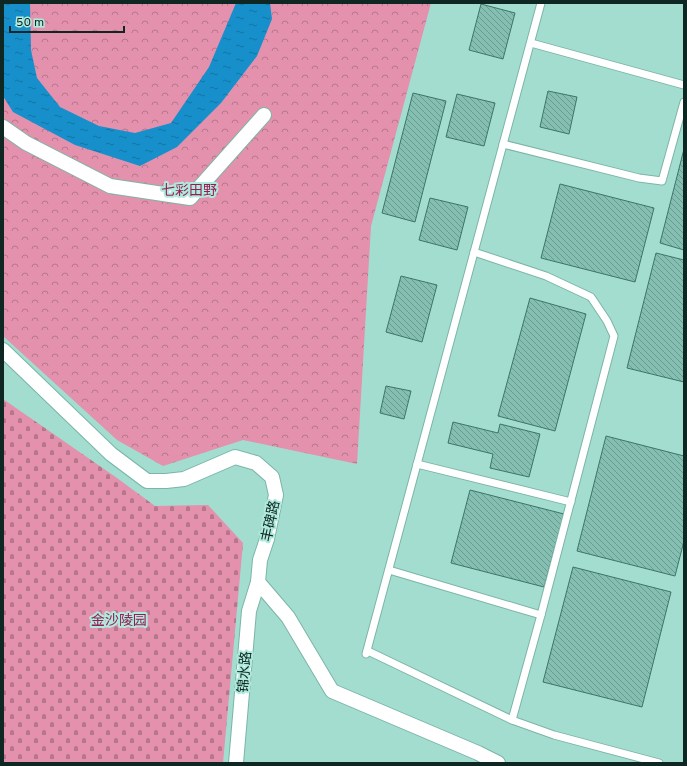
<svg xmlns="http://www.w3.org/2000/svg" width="687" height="766" font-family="Overpass,'Noto Sans SC',sans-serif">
  <defs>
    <pattern id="cemetery-stones" width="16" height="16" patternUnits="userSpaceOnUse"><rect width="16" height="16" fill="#e391ad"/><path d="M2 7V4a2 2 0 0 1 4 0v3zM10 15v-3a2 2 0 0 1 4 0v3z" fill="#b6768c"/></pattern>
    <pattern id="park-crowns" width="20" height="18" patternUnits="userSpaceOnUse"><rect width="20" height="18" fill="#e391ad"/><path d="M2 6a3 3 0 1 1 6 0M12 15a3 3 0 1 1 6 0" fill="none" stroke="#b6768c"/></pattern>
    <pattern id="water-ripples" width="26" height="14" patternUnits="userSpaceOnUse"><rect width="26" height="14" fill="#168fcb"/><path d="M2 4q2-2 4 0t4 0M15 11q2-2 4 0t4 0" fill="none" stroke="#1275a4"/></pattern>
    <pattern id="building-back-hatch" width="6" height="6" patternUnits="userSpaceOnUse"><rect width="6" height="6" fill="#84bfb1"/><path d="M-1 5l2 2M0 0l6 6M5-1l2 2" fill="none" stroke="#6a9b90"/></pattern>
  </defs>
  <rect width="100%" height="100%" fill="#a2ddcf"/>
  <polygon fill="url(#cemetery-stones)" points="3,399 117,478 155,506 208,505 243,543 223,763 3,763"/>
  <polygon fill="url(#park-crowns)" points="3,3 431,3 371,226 357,464 243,440 163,466 117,440 3,336"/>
  <polygon fill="url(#water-ripples)" points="3,3 30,3 31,50 37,78 60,107 99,126 135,133 171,123 209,67 236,3 270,3 272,19 257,56 221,103 177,147 140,166 75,145 13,112 3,96"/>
  <g fill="url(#building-back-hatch)" stroke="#3c7569">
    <polygon points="481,4 515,13 503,59 469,50"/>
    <polygon points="548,91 577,97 569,134 540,127"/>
    <polygon points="413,93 446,101 415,222 382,213"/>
    <polygon points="457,94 495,103 484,146 446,137"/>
    <polygon points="684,149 684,250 660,243"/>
    <polygon points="560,184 654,208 635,282 541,258"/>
    <polygon points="430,198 468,207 457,250 419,240"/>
    <polygon points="656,253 684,260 684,382 627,368"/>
    <polygon points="401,276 437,285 422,342 386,332"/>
    <polygon points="530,298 586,314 555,431 498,416"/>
    <polygon points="386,386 411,391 404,419 380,413"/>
    <polygon points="453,422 498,433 500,424 540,434 529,477 490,468 493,454 448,443"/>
    <polygon points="606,436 684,456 684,541 675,576 577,551"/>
    <polygon points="470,490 564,514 544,587 451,563"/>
    <polygon points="573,567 671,592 642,707 543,682"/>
  </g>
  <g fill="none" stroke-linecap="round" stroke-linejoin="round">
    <defs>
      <g id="lane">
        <polyline points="541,3 366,654 368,651 512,720 554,735 659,763"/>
        <polyline points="531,43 684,85"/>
        <polyline points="503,144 639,178 662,181 684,102"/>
        <polyline points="474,252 546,276 591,297 607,321 614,336 541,615 512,720"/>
        <polyline points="417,464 571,502"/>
        <polyline points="389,570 541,615"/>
      </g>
      <g id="street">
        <polyline points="3,127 26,143 110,186 190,198 264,115"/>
        <polyline points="3,350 111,454 147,481 166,481 184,479 235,457 256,463 272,477 276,495 267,539 260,560 258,582 288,617 332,691 478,753 498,763"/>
        <polyline points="236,763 249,611 258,582"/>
      </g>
    </defs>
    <use href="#lane" stroke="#7cb5a8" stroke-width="9"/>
    <use href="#street" stroke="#7cb5a8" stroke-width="16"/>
    <use href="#lane" stroke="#fff" stroke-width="7"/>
    <use href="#street" stroke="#fff" stroke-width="14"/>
  </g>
  <g text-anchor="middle" stroke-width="4" stroke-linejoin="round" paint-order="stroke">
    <g font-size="14" fill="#961c55" stroke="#afeadc">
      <text x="189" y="195">七彩田野</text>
      <text x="119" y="625">金沙陵园</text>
    </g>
    <g font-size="14" fill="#0f2722" stroke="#afeadc">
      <text transform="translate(270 521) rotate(-78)" y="5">丰碑路</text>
      <text transform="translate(244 672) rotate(-85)" y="5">锦水路</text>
    </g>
  </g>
  <rect width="687" height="766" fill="none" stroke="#0f2722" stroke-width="8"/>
  <path d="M10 26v6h114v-6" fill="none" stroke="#0f2722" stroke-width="2"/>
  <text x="16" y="26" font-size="12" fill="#0f2722" stroke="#afeadc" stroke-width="3" paint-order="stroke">50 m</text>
</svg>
